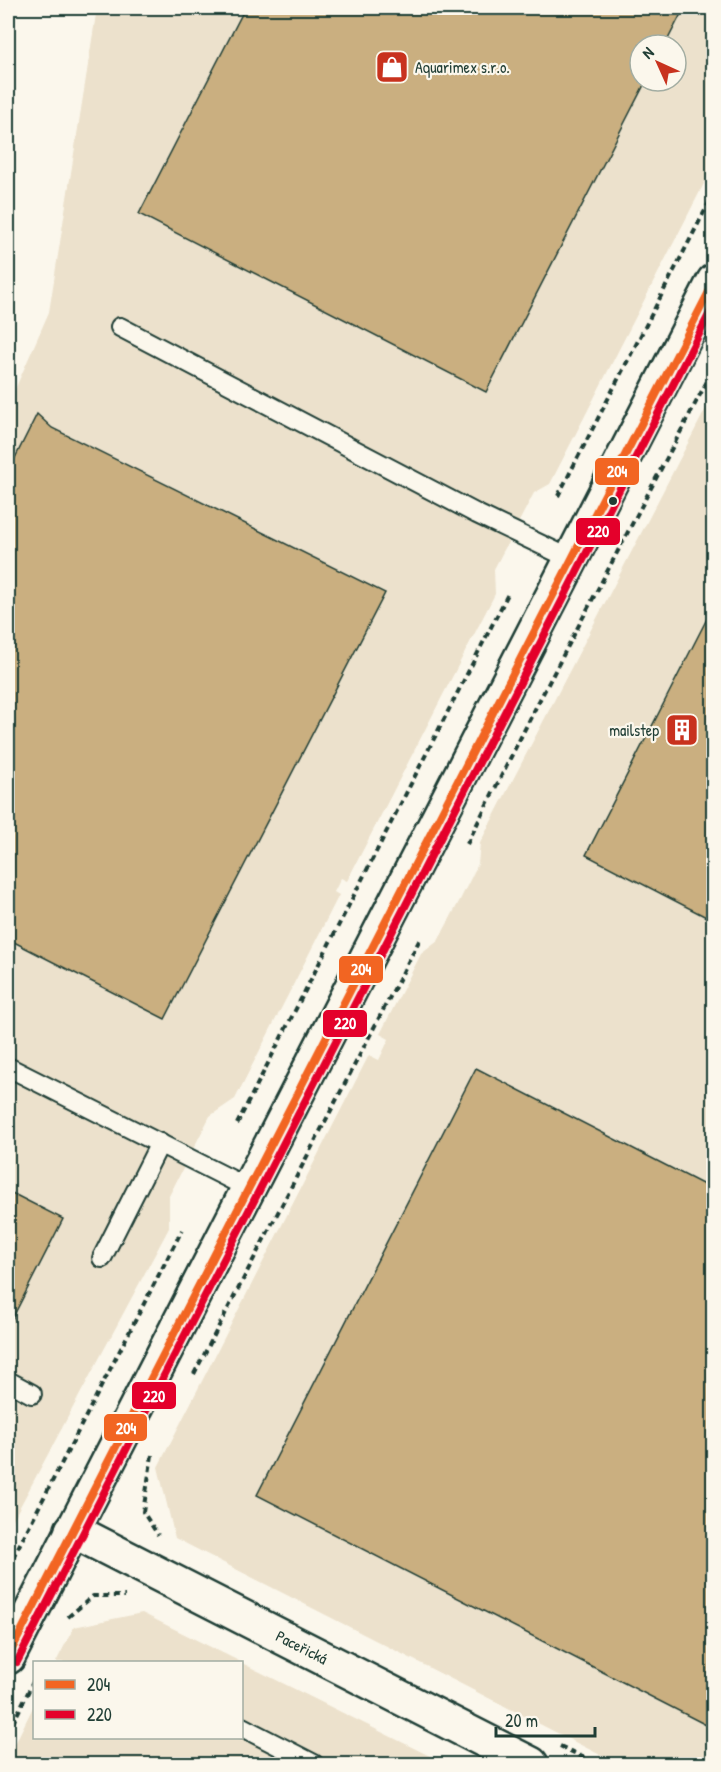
<svg xmlns="http://www.w3.org/2000/svg" width="721" height="1772" font-family="'Patrick Hand',sans-serif">
  <rect width="100%" height="100%" fill="#fbf7ec"/>
  <filter id="ink" filterUnits="userSpaceOnUse"><feTurbulence type="fractalNoise" baseFrequency=".0167" numOctaves="2"/><feDisplacementMap in="SourceGraphic" scale="12" xChannelSelector="R" yChannelSelector="G"/><feConvolveMatrix kernelMatrix="1 2 1 2 8 2 1 2 1" color-interpolation-filters="sRGB"/></filter>
  <g filter="url(#ink)">
    <g fill="#ece1cc" fill-rule="evenodd">
      <path d="M97,8H713V166L550,484L534,493L494,569L495,594L347,881L341,878L334,892L339,895L235,1099L210,1116L169,1196V1228L8,1529V403L13,394L49,312ZM640,45H676V81H640Z"/>
      <polygon points="713,395 713,1764 618,1764 175,1538 158,1467 369,1055 379,1060 389,1039 380,1034 421,954 438,941 461,898 478,864 480,843"/>
      <polygon points="142,1613 241,1662 56,1662 74,1627"/>
      <polygon points="242,1663 446,1764 8,1764 8,1758 34,1705 34,1738 242,1738"/>
    </g>
    <g fill="#caaf80" stroke="#1f3d34" stroke-width="1.5">
      <polygon points="245,8 684,8 665,45 640,45 640,81 646,81 486,392 139,214"/>
      <polygon points="37,414 52,428 385,593 165,1019 8,939 8,472"/>
      <polygon points="714,605 714,921 586,855"/>
      <polygon points="476,1068 714,1190 714,1729 257,1495"/>
      <polygon points="8,1191 63,1219 8,1327"/>
    </g>
    <g fill="none" stroke-linecap="round" stroke-linejoin="round">
      <defs>
        <g id="service">
          <polyline points="120,327 477,514 571,559"/>
          <polyline points="8,1067 248,1188"/>
          <polyline points="102,1258 160,1143"/>
          <polyline points="8,1381 32,1394"/>
          <polyline points="242,1727 314,1764"/>
        </g>
        <g id="minor">
          <polyline points="72,1530 531,1764"/>
          <polyline points="8,1657 714,281"/>
        </g>
      </defs>
      <use href="#service" stroke="#1f3d34" stroke-width="22"/>
      <use href="#minor" stroke="#1f3d34" stroke-width="38"/>
      <g stroke="#1f3d34" stroke-width="4" stroke-dasharray="6 4.5" stroke-linecap="butt">
        <polyline points="558,496 714,193"/>
        <polyline points="467,844 537,705 714,368"/>
        <polyline points="237,1124 509,592"/>
        <polyline points="194,1374 420,939"/>
        <polyline points="8,1438 9,1439"/>
        <polyline points="152,1455 143,1512 158,1535"/>
        <polyline points="8,1567 182,1230"/>
        <polyline points="68,1617 93,1596 125,1596"/>
        <polyline points="8,1733 34,1680"/>
        <polyline points="560,1746 597,1764"/>
      </g>
      <use href="#service" stroke="#fbf7ec" stroke-width="18"/>
      <use href="#minor" stroke="#fbf7ec" stroke-width="33"/>
      <defs>
        <polyline id="bus-1" points="8,1657 714,282"/>
        <polyline id="bus-2" points="17,1662 714,305"/>
      </defs>
      <use href="#bus-1" stroke="#fbf7ec" stroke-width="12"/>
      <use href="#bus-2" stroke="#fbf7ec" stroke-width="12"/>
      <use href="#bus-1" stroke="#f26522" stroke-width="8"/>
      <use href="#bus-2" stroke="#e4002b" stroke-width="8"/>
    </g>
  </g>
  <defs>
    <symbol id="shop-square" viewBox="-11 -11 22 22"><rect x="-9" y="-9" width="18" height="18" rx="4" fill="#c8321e" stroke="#fbf7ec"/><path d="M-5-2.5h2.3a2.7 3.5 0 0 1 5.4 0H5L5.5 6h-11ZM-1.5-2.5h3a1.5 2.3 0 0 0-3 0Z" fill="#fff"/></symbol>
    <symbol id="building-square" viewBox="-11 -11 22 22"><rect x="-9" y="-9" width="18" height="18" rx="4" fill="#c8321e" stroke="#fbf7ec"/><path d="M-4-6H4V6H1V3H-1V6H-4ZM-2.5-4.3h1.7v1.8h-1.7ZM.8-4.3h1.7v1.8H.8ZM-2.5-1h1.7V.8h-1.7ZM.8-1h1.7V.8H.8Z" fill="#fff"/></symbol>
  </defs>
  <g fill-rule="evenodd">
    <use href="#shop-square" x="373" y="48" width="38" height="38"/>
    <use href="#building-square" x="663" y="711" width="38" height="38"/>
  </g>
  <circle fill="#1f3d34" stroke="#fbf7ec" stroke-width="2" cx="613" cy="501" r="5"/>
  <g text-anchor="middle" stroke-width="4.5" stroke-linejoin="round" paint-order="stroke">
    <g font-size="16" fill="#1f3d34" stroke="#fbf7ec" text-anchor="start">
      <text x="415" y="73">Aquarimex s.r.o.</text>
      <text x="659" y="736" text-anchor="end">mailstep</text>
    </g>
    <g font-size="16" fill="#1f3d34" stroke="#fbf7ec">
      <text transform="translate(302 1647) rotate(27)" y="6">Paceřická</text>
    </g>
  </g>
  <g stroke="#fbf7ec" stroke-width="2">
    <rect x="594" y="457" width="46" height="29" rx="6" fill="#f26522"/>
    <rect x="575" y="517" width="46" height="29" rx="6" fill="#e4002b"/>
    <rect x="338" y="955" width="46" height="29" rx="6" fill="#f26522"/>
    <rect x="322" y="1009" width="46" height="29" rx="6" fill="#e4002b"/>
    <rect x="131" y="1381" width="46" height="29" rx="6" fill="#e4002b"/>
    <rect x="103" y="1413" width="45" height="29" rx="6" fill="#f26522"/>
  </g>
  <g font-size="16" text-anchor="middle" font-weight="bold" fill="#fff">
    <text x="617" y="477">204</text>
    <text x="598" y="537">220</text>
    <text x="361" y="975">204</text>
    <text x="345" y="1029">220</text>
    <text x="154" y="1402">220</text>
    <text x="126" y="1434">204</text>
  </g>
  <rect width="721" height="1772" fill="none" stroke="#fbf7ec" stroke-width="30"/>
  <rect x="15" y="15" width="691" height="1742" fill="none" stroke="#1f3d34" stroke-width="2" filter="url(#ink)"/>
  <rect x="33" y="1661" width="210" height="78" fill="#fbf7ec" stroke="#a3ada2" stroke-width="1.5"/>
  <rect x="45" y="1680" width="30" height="9" fill="#f26522" stroke="#a3ada2" stroke-width="1.5"/>
  <text x="87" y="1691" font-size="18" fill="#1f3d34">204</text>
  <rect x="45" y="1710" width="30" height="9" fill="#e4002b" stroke="#a3ada2" stroke-width="1.5"/>
  <text x="87" y="1721" font-size="18" fill="#1f3d34">220</text>
  <g transform="translate(658 63) rotate(315)"><circle r="28" fill="#fbf7ec" stroke="#a3ada2" stroke-width="1.5"/>
  <path d="M0-4.5L10 22L0 15L-10 22Z" fill="#c8321e"/>
  <text y="-9" font-size="16" font-weight="bold" text-anchor="middle" fill="#1f3d34">N</text>
  </g>
  <path d="M496 1727v9h99v-9" fill="none" stroke="#1f3d34" stroke-width="3"/>
  <text x="505" y="1727" font-size="18" fill="#1f3d34" stroke="#fbf7ec" stroke-width="4.5" paint-order="stroke">20 m</text>
</svg>
